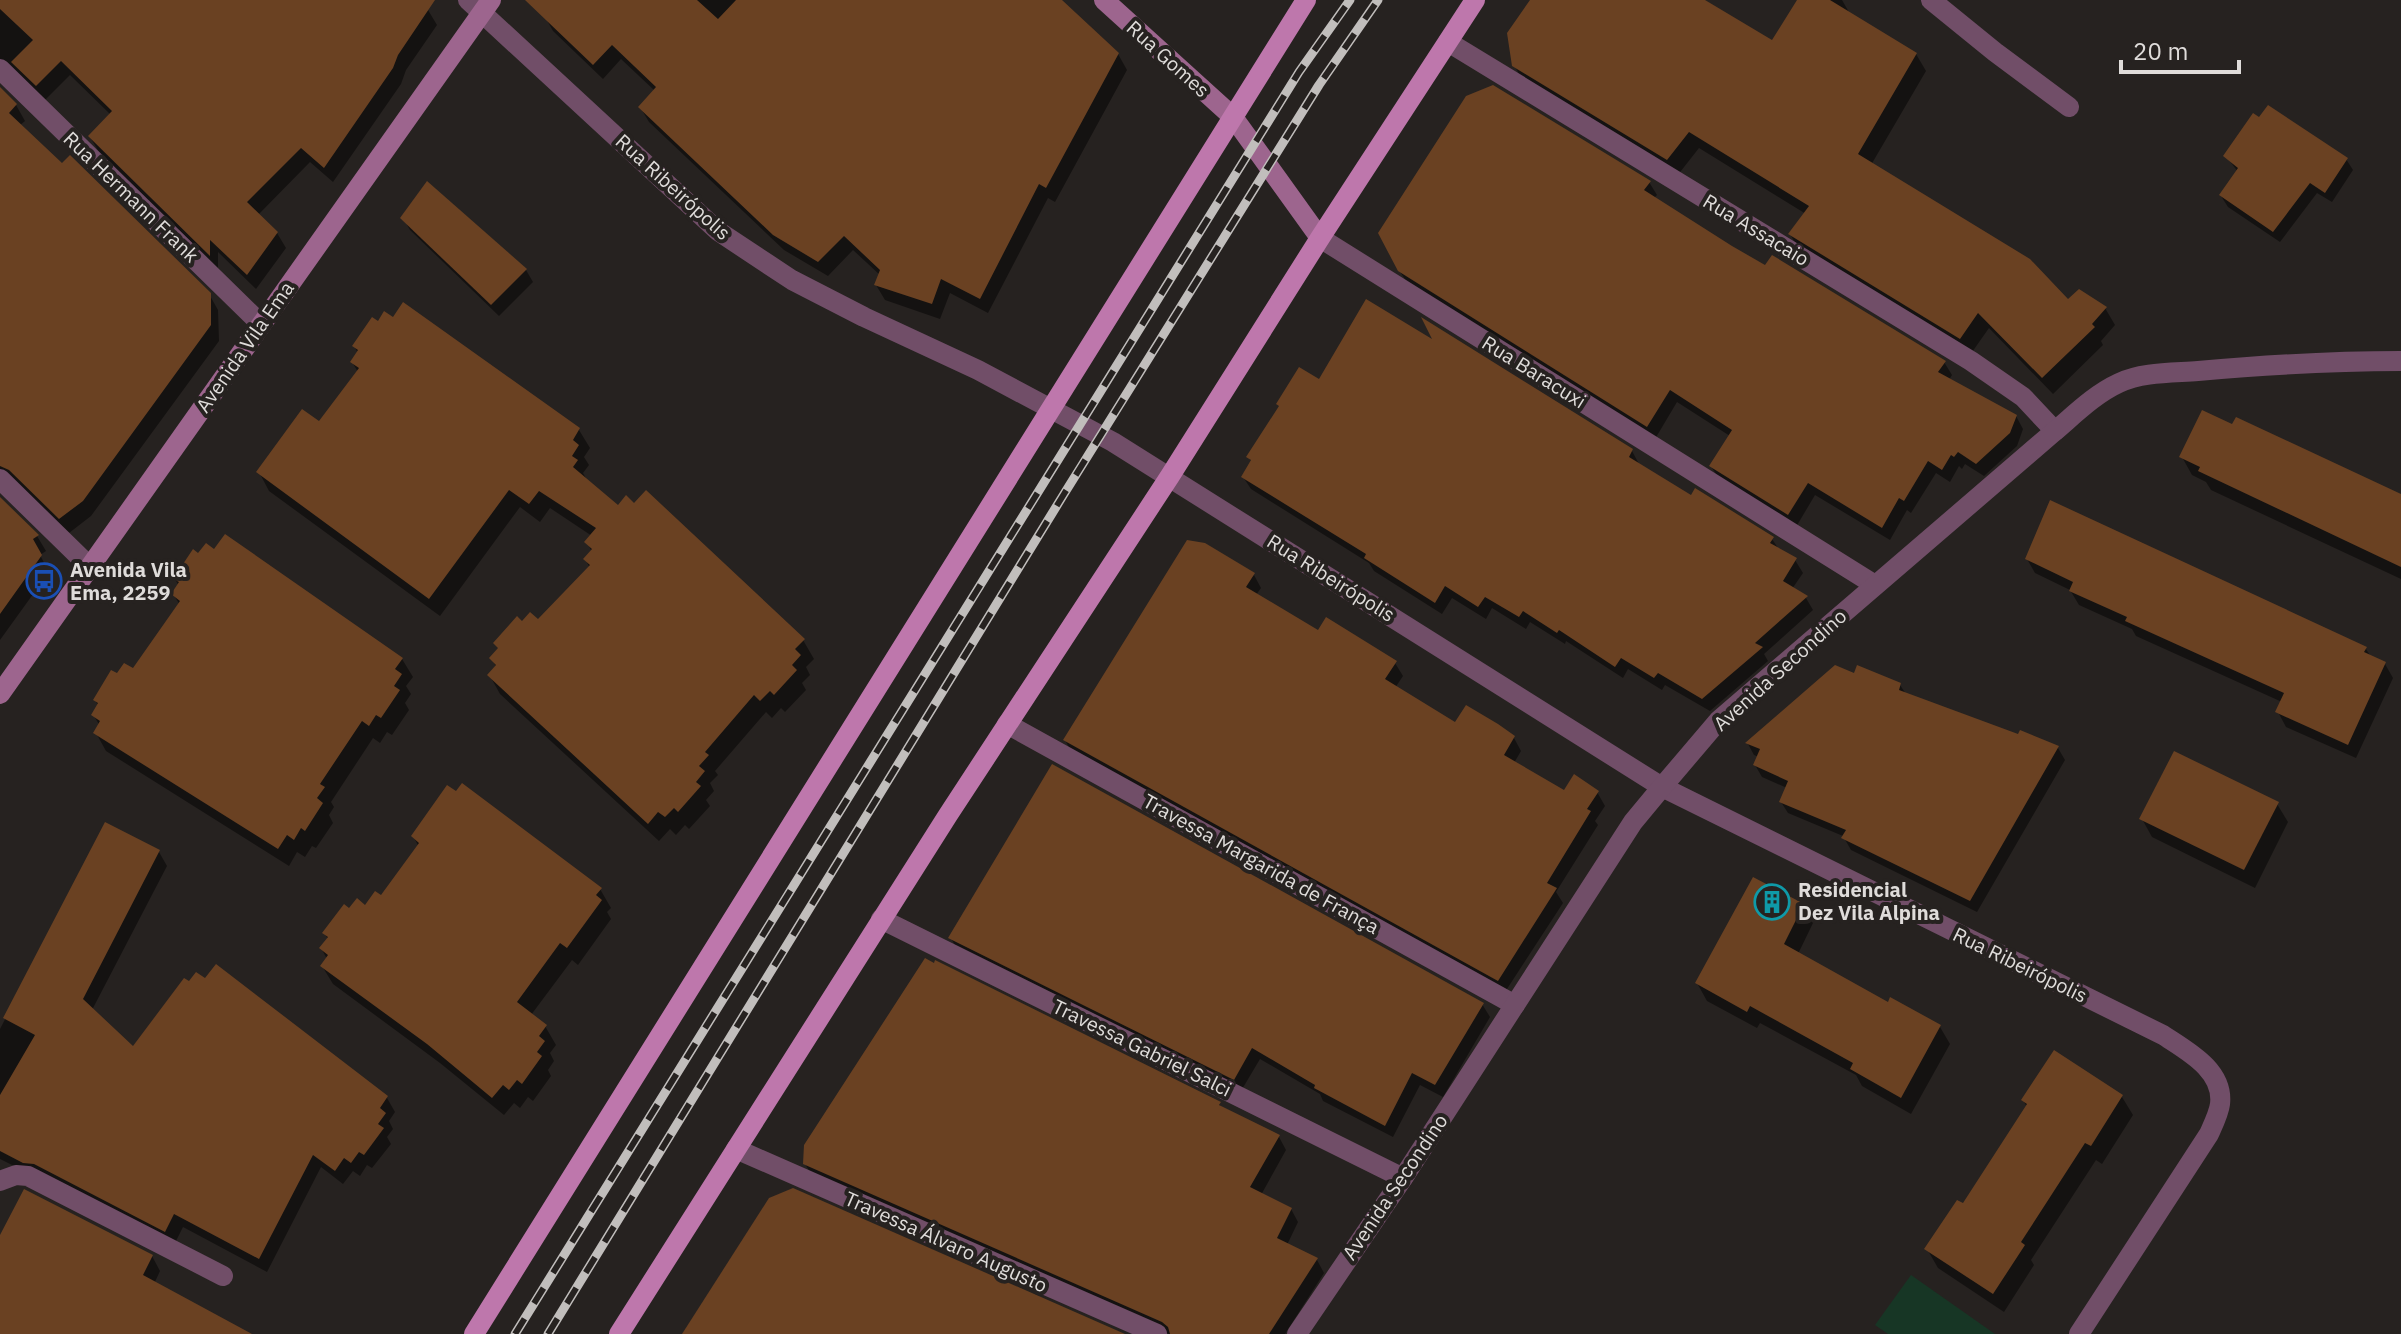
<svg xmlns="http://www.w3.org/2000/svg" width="2401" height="1334" font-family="'IBM Plex Sans',sans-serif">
  <rect width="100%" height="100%" fill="#262220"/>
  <polygon fill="#173625" points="1911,1275 1995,1334 1888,1334 1875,1325"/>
  <g fill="#0007">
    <polygon points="0,0 418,0 428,10 437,25 406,70 401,84 333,182 310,162 258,215 277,233 286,248 256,289 218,252 218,268 99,152 90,137 111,115 70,75 45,100 0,75"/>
    <polygon points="556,0 1058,0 1118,54 1127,70 1055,202 1048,198 988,313 950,293 940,319 885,300 876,285 880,275 853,250 828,276 784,250 649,122 640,107 655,91 621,59 603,79 553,31 544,15"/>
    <polygon points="1532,0 1701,0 1772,43 1799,0 1842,0 1850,14 1916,54 1926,71 1871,165 2067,301 2105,308 2115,325 2101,341 2103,345 2053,394 1989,328 1970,355 1800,251 1790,234 1806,214 1699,148 1677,176 1524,83 1514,65"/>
    <polygon points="0,90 16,105 25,121 19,126 209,294 218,310 219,341 91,516 69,533 0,485"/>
    <polygon points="2226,156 2346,159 2353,170 2332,202 2317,193 2280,242 2228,207 2221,196 2238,172"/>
    <polygon points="1649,182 1657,195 1654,198 1731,247 1944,362 1952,375 1949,380 2016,416 2023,429 2017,446 1984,476 1965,464 1962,469 1959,466 1950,482 1936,473 1911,513 1907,510 1890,540 1815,495 1796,527 1719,479 1711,466 1730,436 1677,402 1655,439 1408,284 1399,270"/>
    <polygon points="403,218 526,270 533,282 499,316 410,230"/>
    <polygon points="1437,344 1632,451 1639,464 1692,497 1772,539 1780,551 1795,560 1803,573 1792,589 1806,598 1813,610 1764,654 1768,661 1710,711 1665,685 1662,690 1628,669 1623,678 1566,641 1565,644 1530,622 1526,629 1492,608 1486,619 1452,598 1442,614 1374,571 1369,563 1251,489 1243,477 1252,463 1249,457 1320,382"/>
    <polygon points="354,346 579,430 590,448 584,457 589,465 583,473 588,482 618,507 803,640 814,659 806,667 810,675 802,683 806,690 785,712 781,708 772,718 766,712 715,771 718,775 710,783 714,791 706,800 710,806 689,829 685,825 676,835 670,829 659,841 500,694 490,676 497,668 491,658 538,622 590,568 585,559 592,552 587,542 592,536 550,508 540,522 520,507 440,616 269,491 259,472 320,424 358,372 352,362 358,353"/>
    <polygon points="2182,457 2401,496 2401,579 2211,490 2206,482 2192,475"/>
    <polygon points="0,500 37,536 46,551 40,555 49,572 0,640"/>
    <polygon points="2027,559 2366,649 2371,657 2385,664 2393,678 2356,758 2286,727 2278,712 2282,702 2136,636 2132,629 2079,605 2070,590 2035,573"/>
    <polygon points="1254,575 1261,588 1256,595 1319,632 1395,663 1403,676 1395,688 1456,725 1514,738 1521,751 1514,763 1565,793 1597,792 1605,806 1595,821 1598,825 1556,892 1563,903 1505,992 1072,753 1065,740"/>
    <polygon points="175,579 402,659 413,677 406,686 411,694 405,703 409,710 392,735 387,732 380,743 373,738 331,802 334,807 329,815 333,823 316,848 312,846 305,857 297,852 289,866 106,751 96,733 100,726 94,716 99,707 95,700 118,676 133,671 180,605 173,594 179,586"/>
    <polygon points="1855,675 1900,685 1906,694 2019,737 2021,733 2058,748 2065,760 1977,912 1851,850 1843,836 1788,813 1781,802 1787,788 1762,777 1755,765 1759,757 1754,755 1748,744"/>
    <polygon points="2277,804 2288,822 2255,888 2152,837 2142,819"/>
    <polygon points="106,824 159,852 167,866 92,1010 133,1049 387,1098 395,1112 389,1121 393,1129 387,1137 391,1144 372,1168 367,1165 360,1176 353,1171 343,1184 321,1167 267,1272 183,1227 174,1245 0,1159 0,1029"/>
    <polygon points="413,836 600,889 611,908 607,912 611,919 578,965 572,960 531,1015 545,1026 556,1045 550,1053 554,1061 548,1070 551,1076 533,1101 528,1097 520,1108 514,1103 504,1115 440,1063 333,984 322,966 327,959 321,948 328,939 324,933 349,911 365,907 381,898 419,847"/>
    <polygon points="1803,906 1813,923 1798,954 1889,1005 1940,1027 1950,1044 1911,1114 1862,1086 1856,1075 1760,1023 1757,1028 1707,1001 1697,983"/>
    <polygon points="951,938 1482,1004 1490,1017 1443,1097 1420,1085 1393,1137 1323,1101 1320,1094 1260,1059 1241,1091 958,951"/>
    <polygon points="2054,1053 2122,1097 2133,1115 2102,1164 2096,1160 2031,1260 2034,1265 2004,1312 1938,1268 1927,1249 1963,1206 2027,1107 2023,1100"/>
    <polygon points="1219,1104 1223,1109 1279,1137 1286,1150 1261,1195 1291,1209 1298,1222 1287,1245 1317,1260 1324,1273 1285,1334 1169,1334 813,1177 805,1164"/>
    <polygon points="0,1240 152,1256 160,1271 154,1284 232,1334 0,1334"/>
  </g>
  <g fill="#6a4122">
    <polygon points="0,0 435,0 398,55 393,68 324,168 301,148 247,202 278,232 247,275 210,240 210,256 88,136 112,111 61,61 36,86 11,62 33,40 0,9"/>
    <polygon points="525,0 697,0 718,19 736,0 1062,0 1119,53 1046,188 1039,184 980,299 941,279 932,304 874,285 880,270 844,236 818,262 773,235 638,107 656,87 612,45 593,65"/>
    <polygon points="1530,0 1705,0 1772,40 1797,0 1830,0 1917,53 1858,154 2030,259 2068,299 2079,289 2107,307 2092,324 2095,327 2042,378 1978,313 1960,339 1788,234 1809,206 1689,132 1667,160 1512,66 1507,33"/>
    <polygon points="1493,85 1651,181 1644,190 1732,246 1765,265 1772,255 1946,361 1938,372 2017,415 2010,433 1976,464 1958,452 1954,457 1951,455 1942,470 1928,461 1904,501 1899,498 1882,528 1808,483 1788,515 1709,466 1732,430 1670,390 1647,427 1398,271 1378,233 1466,96"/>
    <polygon points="0,87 17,104 9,113 62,163 70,155 211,293 211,325 83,501 59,519 9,470 0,466"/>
    <polygon points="2268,105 2348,158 2325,193 2310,183 2273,232 2219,195 2238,168 2223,156 2253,113 2259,117"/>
    <polygon points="427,181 527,269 491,305 400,218"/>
    <polygon points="1366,299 1432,339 1421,317 1633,449 1629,457 1691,495 1695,488 1774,537 1770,543 1797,558 1783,581 1808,596 1755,643 1763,647 1702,699 1658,673 1654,678 1621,658 1615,667 1559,630 1557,633 1523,611 1519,617 1485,597 1478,607 1445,586 1435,603 1364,558 1366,554 1241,477 1251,460 1246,457 1279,406 1276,404 1299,367 1319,379"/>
    <polygon points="403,302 580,428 573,440 579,445 572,456 578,460 573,467 618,505 626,495 634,503 646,490 805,639 795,649 801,655 792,665 797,670 774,695 770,691 760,701 754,695 705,752 709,755 699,766 705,771 696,782 701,786 678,812 674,808 665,817 658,812 648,824 487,675 496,665 489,658 498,648 493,643 517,616 522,621 530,612 538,619 590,565 583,559 592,549 584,542 596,528 539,491 529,504 509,490 429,599 256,472 302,409 319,421 359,368 350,362 358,350 352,346 372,317 378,321 384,311 393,317"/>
    <polygon points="2202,410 2232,424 2236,417 2401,494 2401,567 2198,471 2200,467 2179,457"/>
    <polygon points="0,497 39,535 33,539 42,555 0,614"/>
    <polygon points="2050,500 2367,647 2364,652 2386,662 2348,745 2275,712 2284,693 2125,621 2127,617 2069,591 2073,582 2025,559"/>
    <polygon points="225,534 403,658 395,669 402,674 394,686 400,690 381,718 376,715 369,726 362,721 320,784 325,787 317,798 323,803 305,831 301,828 294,840 287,835 278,849 93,733 100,721 91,715 98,703 93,700 111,670 117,673 124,663 133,668 180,601 171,594 179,582 173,579 193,549 198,553 206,543 214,549"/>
    <polygon points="1187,540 1205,543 1255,573 1246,587 1318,630 1326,617 1397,661 1385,679 1455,722 1466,705 1498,724 1515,736 1504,755 1564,790 1574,774 1599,791 1587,809 1591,811 1547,883 1557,888 1498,981 1063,740"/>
    <polygon points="1835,665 1854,673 1857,665 1901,683 1899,690 2018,734 2020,730 2059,746 1970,901 1841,838 1846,830 1779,802 1788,781 1753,765 1760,749 1745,743"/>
    <polygon points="2174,751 2279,802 2244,870 2139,819"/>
    <polygon points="1052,764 1484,1003 1435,1085 1412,1073 1385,1126 1314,1088 1315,1085 1252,1048 1234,1080 948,938"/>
    <polygon points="462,783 602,888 596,895 602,900 567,948 560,943 517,1002 547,1025 539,1036 545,1041 537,1052 542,1056 522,1084 517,1080 509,1090 503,1085 492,1098 427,1044 320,966 328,955 319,948 328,937 322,933 344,904 349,908 357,898 365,905 375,891 381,895 419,843 411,836 447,785 456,791"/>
    <polygon points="105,822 160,850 83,999 133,1046 184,978 189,981 196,972 205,978 216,964 388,1096 380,1108 386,1113 378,1124 384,1128 364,1155 359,1152 351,1163 344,1158 335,1171 313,1155 259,1259 174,1214 165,1232 34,1164 23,1163 0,1151 0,1095 35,1035 3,1018"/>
    <polygon points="1753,877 1804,904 1784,944 1888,1002 1890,997 1941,1025 1901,1098 1850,1069 1853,1063 1750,1006 1747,1012 1695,983"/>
    <polygon points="925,958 934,963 935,960 1221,1102 1219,1105 1280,1135 1250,1187 1292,1208 1277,1238 1318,1258 1269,1334 1170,1334 1168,1327 1162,1322 803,1164 804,1145"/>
    <polygon points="2054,1050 2123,1095 2091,1146 2085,1143 2021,1242 2025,1245 1993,1294 1924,1249 1957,1200 1963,1203 2027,1104 2021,1100"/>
    <polygon points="793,1188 1125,1334 682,1334 769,1198"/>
    <polygon points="24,1189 153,1255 143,1275 252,1334 0,1334 0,1235"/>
  </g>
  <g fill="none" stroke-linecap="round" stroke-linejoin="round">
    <polyline stroke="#714e68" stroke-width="20" points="1931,0 1995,52 2069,107"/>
    <g stroke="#714e68" stroke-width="20">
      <path d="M468,0L718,231L792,280L864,317L978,370L1113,442L1662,787L2163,1035C2187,1051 2224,1070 2220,1104C2219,1113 2213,1125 2209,1134L2079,1334"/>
      <polyline points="1448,42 1971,361 2023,397 2055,431"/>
      <polyline points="0,69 261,324"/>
      <polyline points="1320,238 1875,585"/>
      <polyline points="0,479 90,567"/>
      <polyline points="1007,724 1515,1005"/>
      <polyline points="881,919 1403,1178"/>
      <polyline points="736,1149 1157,1334"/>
      <polyline points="0,1181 16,1175 28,1176 223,1276"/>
      <path d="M1297,1334L1403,1178L1633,822L1662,787L1719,720L2055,431C2075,414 2095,394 2119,383C2142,372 2172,373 2198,371C2265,365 2333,361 2401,361"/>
    </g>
    <g stroke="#9d658e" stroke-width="20">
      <polyline points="1104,0 1233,117 1320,238"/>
      <polyline points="0,694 491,0"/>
    </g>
    <g stroke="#be77ac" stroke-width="20">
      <polyline points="474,1334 1306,0"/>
      <polyline points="619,1334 948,815 1170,476 1320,238 1475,0"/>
    </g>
    <defs>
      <g id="rail">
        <polyline points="515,1334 1299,72 1350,0"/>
        <polyline points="548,1334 1064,494 1319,85 1378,0"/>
      </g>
    </defs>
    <use href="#rail" stroke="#c1bebc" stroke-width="9"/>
    <use href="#rail" stroke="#262220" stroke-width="6" stroke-dasharray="18" stroke-linecap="butt"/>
  </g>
  <defs>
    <symbol id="bus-ring" viewBox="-11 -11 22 22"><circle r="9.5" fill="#262220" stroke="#1a4fb4" stroke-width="1.5"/><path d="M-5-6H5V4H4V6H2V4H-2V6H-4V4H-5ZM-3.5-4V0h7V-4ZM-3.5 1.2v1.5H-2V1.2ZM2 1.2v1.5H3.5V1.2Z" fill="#1a4fb4"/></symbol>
    <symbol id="building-ring" viewBox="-11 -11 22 22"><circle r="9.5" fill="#262220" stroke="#0f9aa8" stroke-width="1.5"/><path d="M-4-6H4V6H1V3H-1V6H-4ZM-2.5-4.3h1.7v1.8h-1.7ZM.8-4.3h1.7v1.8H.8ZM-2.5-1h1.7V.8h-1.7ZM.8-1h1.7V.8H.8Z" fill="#0f9aa8"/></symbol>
  </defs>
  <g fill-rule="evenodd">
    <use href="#bus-ring" x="24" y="561" width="40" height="40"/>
    <use href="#building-ring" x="1752" y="882" width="40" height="40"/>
  </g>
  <g text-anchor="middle" stroke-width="8" stroke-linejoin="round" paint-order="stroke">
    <g font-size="20" fill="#dfdcda" stroke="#262220">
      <text transform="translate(1168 59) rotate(42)" y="7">Rua Gomes</text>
      <text transform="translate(673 187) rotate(42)" y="7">Rua Ribeirópolis</text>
      <text transform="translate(131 197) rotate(44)" y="7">Rua Hermann Frank</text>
      <text transform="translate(1756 230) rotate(31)" y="7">Rua Assacaio</text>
      <text transform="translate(245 347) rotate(-55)" y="7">Avenida Vila Ema</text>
      <text transform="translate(1534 372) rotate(32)" y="7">Rua Baracuxi</text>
      <text transform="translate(1331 578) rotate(32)" y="7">Rua Ribeirópolis</text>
      <text transform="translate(1780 670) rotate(-42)" y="7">Avenida Secondino</text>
      <text transform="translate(1261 864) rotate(29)" y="7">Travessa Margarida de França</text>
      <text transform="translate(2020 965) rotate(26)" y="7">Rua Ribeirópolis</text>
      <text transform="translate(1142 1048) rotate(26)" y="7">Travessa Gabriel Salci</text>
      <text transform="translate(1395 1187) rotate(-56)" y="7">Avenida Secondino</text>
      <text transform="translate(946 1242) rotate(24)" y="7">Travessa Álvaro Augusto</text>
    </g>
    <g font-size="20" font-weight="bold" fill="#dfdcda" stroke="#262220" text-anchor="start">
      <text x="70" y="577">Avenida Vila<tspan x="70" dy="23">Ema, 2259</tspan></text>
      <text x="1798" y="897">Residencial<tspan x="1798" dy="23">Dez Vila Alpina</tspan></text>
    </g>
  </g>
  <path d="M2121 60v12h118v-12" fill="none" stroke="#dfdcda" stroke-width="4"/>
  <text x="2133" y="60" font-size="24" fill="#dfdcda" stroke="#262220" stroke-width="6" paint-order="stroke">20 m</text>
</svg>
